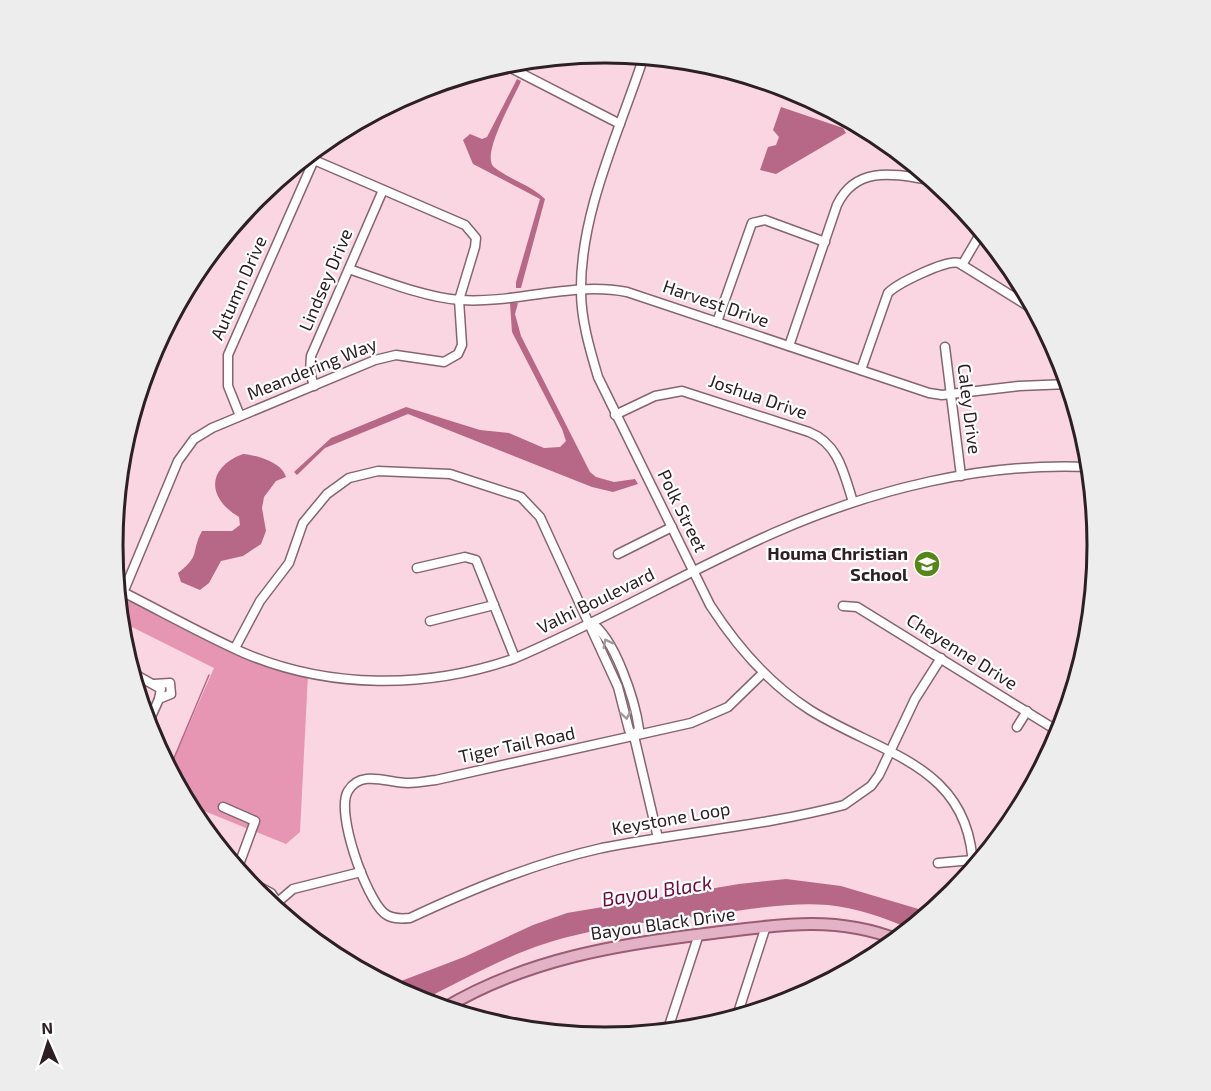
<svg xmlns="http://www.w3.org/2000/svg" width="1211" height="1091" font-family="'Exo 2',sans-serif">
  <rect width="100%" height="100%" fill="#fad6e2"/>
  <polygon fill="#e695b3" points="122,593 224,643 308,674 300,832 286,844 187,804 169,770 214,668 120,621 118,606"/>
  <g fill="#b66886">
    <path d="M517,79L521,81C515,96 480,156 494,167C510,180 530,184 545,199L521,288H516V282L540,199L473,164L463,140L470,134L482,139L487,137Z"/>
    <polygon points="781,107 843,128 846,133 776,174 760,170 768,147 776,145 779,137 773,130"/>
    <polygon points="510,303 518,303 515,314 521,336 590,472 596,477 614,482 635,479 638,484 613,492 592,487 408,414 325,448 297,475 294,472 331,438 406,407 480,430 509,433 544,448 560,447 566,441 562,429 512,332"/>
    <path d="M243,454C256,455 282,462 286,477L276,481L264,497L262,508L266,531L261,544L243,556L221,561L209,583L200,590L181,582L178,573C202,554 190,553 202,531H232L240,525L239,517C207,498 206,468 243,454Z"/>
    <path d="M786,879L841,886L932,913L911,929C884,918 858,908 828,905C790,902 753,909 715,914C657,921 599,926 544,944C501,958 460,982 419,1002L388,986L464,957L533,925L567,913L739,884Z"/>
  </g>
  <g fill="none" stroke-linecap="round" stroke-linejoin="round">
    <polyline stroke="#b66886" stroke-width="1.5" points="169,770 209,675"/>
    <defs>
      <g id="minor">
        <path d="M644,56C620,130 580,212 581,291C581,320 590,350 598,377L710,605C737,647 768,683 810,710C882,755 972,765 973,871"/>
        <polyline points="503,64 620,124"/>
        <polyline points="962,265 982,231"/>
        <path d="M349,269C381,280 427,298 460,300C515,304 572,281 627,292L929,393L942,395L1019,386L1069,384"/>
        <polyline points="717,322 752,223 765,220 825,242"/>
        <path d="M789,346L837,205C857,163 898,175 935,181"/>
        <polyline points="945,347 961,476"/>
        <path d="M861,370L888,293C898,283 947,259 959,263L1036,311"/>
        <polyline points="314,386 310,372 311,356 383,190"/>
        <path d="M615,415L655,396L682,391L809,432C839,444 844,474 853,502"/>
        <polyline points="240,416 228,386 228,355 321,144"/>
        <polyline points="618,554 672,527"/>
        <polyline points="417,568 465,557 476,560 515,658"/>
        <path d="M117,589C159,610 201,634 244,653C329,689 426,689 513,659C603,621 687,571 776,532C874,489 983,462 1091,467"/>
        <polyline points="118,605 178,461 194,439 212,428 375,360 396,355 444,362 458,354 462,345 459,300 475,247 476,238 465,225 314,160"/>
        <polyline points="843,606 857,607 1061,733"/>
        <polyline points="430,621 494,605"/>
        <path d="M590,622C615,637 635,701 639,729L634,736"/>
        <polyline points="235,648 260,601 289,563 303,523 327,494 349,478 378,471 450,474 521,497 540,517 618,687 629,730 634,736 658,838"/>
        <polyline points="131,672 161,689 159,699"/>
        <path d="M763,673L728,707L691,723L436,780C426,781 417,783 408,783C388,783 361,769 348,791C335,812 366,898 384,913C391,919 400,919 410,918C472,889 535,863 602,848C682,832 765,826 844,805L871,786L879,775L915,699L941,658"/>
        <polyline points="147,726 159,699 171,694 170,683 154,684"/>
        <polyline points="1017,727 1027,711"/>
        <polyline points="223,807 255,821 237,870"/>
        <polyline points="938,863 973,860"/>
        <polyline points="243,878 271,893 293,924"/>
        <polyline points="272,907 293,889 361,872"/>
        <polyline points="736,1019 766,926"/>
        <polyline points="667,1032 699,934"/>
      </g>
      <path id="major" d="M443,1009C526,959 618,944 713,933C776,925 837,915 898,940"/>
    </defs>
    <use href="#minor" stroke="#846570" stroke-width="11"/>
    <use href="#major" stroke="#985d74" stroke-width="14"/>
    <use href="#minor" stroke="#fff" stroke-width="8"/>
    <use href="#major" stroke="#e4b2c5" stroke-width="10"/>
  </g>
  <defs><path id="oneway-chevron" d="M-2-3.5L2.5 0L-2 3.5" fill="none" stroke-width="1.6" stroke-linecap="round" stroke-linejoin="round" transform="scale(1.5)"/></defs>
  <g stroke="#a09b9d">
    <use href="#oneway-chevron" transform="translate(607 643) rotate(-117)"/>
    <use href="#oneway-chevron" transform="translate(626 715) rotate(80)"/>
  </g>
  <defs>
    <symbol id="school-disc" viewBox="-11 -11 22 22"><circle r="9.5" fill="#558619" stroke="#fff"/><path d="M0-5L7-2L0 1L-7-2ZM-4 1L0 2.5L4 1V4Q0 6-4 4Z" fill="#fff"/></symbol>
  </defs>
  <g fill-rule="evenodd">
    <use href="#school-disc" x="912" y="549" width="30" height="30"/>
  </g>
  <g text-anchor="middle" stroke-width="4.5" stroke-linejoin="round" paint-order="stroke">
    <g font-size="18" fill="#2d2025" stroke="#fff">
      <text transform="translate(326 280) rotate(-67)" y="6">Lindsey Drive</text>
      <text transform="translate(239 288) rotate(-66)" y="6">Autumn Drive</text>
      <text transform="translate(716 304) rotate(19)" y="6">Harvest Drive</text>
      <text transform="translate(312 369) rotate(-22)" y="6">Meandering Way</text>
      <text transform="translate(758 397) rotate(19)" y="6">Joshua Drive</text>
      <text transform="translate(969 409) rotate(83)" y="6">Caley Drive</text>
      <text transform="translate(682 511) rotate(64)" y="6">Polk Street</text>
      <text transform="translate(596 601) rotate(-26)" y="6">Valhi Boulevard</text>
      <text transform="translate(962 652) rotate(32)" y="6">Cheyenne Drive</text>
      <text transform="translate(517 745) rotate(-12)" y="6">Tiger Tail Road</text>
      <text transform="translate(671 819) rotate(-10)" y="6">Keystone Loop</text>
      <text transform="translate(663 924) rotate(-8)" y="6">Bayou Black Drive</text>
    </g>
    <g font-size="18" font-weight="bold" fill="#2d2025" stroke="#fff" text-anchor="end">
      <text x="908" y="560">Houma Christian<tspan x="908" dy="21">School</tspan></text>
    </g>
    <g font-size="20" font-style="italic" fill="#6d0b3e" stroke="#fff">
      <text transform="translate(657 891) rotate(-9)" y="7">Bayou Black</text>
    </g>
  </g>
  <path d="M0 0H1211V1091H0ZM123 545a482 482 0 1 1 964 0a482 482 0 1 1-964 0Z" fill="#eeedee" fill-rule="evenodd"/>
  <path fill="none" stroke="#2d2025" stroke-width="3" d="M123 545a482 482 0 1 1 964 0a482 482 0 1 1-964 0Z"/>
  <g transform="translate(48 1043) rotate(357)" stroke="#ffffff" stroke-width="4.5" paint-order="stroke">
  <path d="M0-4.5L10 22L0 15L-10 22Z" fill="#2d2025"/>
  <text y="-9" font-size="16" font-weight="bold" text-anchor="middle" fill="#2d2025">N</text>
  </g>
</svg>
